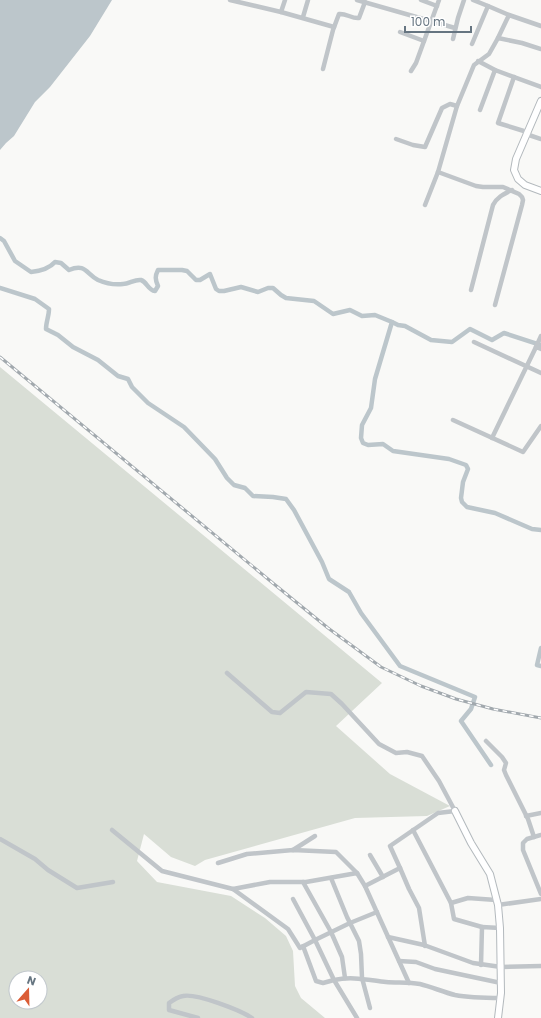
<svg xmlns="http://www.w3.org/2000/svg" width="541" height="1018" font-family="Poppins,sans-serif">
  <rect width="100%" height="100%" fill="#f9f9f7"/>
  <path fill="#d9ded6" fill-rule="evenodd" d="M0,367L382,683L336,726L390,774L450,806L427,816L355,818L205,860L195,866L171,857L144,834L137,861L157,882L231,896L265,918L286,936L293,951L295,986L301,998L325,1018H0ZM16,978H40V1002H16Z"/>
  <polygon fill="#bcc6cb" points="0,0 112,0 90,36 50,87 35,102 14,136 6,143 0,150"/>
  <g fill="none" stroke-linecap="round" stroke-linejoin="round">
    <g stroke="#bcc6cb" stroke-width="4.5">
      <path d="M0,238L4,241L15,261L31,272C40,271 49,269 55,262L61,263L69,270C86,263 86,274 98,280C105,283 115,285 123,284C129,284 135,279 141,280C147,282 148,290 155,291L158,286C155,279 155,276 158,270H182L187,271L196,280H200L210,274L216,289L219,291H224L241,287L258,292L268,288H273L281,295L286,298L314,301L333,314L350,310L362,316L375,315L392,322L375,379L371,408L362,425L361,438L363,443L368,445L383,444L393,451L449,459L466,465L468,469L463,482L461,498L462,502L467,507L495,513L532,529L541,530"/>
      <path d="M0,288L35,299L49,309C49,316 46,322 46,329L58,335L73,347L98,360L118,376L128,379L132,387L148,403L184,427L215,459L227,478L234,485L245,488L253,496L273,497L286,499L294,510L322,562L329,579L349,592L361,613L400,666L475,697L471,709L461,721L491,765"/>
      <polyline points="392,322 398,325 405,326 431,340 452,342 470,329 492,340 504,333 541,345"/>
      <polyline points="541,648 537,665 541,666"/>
    </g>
    <defs>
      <g id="secondary">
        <polyline points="541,101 516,159 514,170 518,179 525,185 541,191"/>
        <polyline points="455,811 471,843 490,874 498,905 500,928 501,993 498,1018"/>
      </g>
    </defs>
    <use href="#secondary" stroke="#b3b9bd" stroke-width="8"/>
    <g stroke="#c0c5c9" stroke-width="4.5">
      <polyline points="230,0 281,12 334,27"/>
      <polyline points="357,0 455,28"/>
      <polyline points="421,0 437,6"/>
      <polyline points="473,0 488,6"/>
      <polyline points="281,12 285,0"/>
      <polyline points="303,17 308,0"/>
      <polyline points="400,32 424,41"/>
      <polyline points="498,38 509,15"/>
      <polyline points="453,39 458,18 464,0"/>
      <polyline points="472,44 488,6 509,15 541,26"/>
      <polyline points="478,61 495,70"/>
      <path d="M323,69L333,30L339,14C346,13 352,19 359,18L365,2"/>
      <polyline points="411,71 416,63 439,0"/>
      <polyline points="514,77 498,123 527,132"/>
      <polyline points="480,110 495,70 541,87"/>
      <polyline points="526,134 541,139"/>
      <polyline points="396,139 413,145 425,147 442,108 450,104 457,106"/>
      <polyline points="438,172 476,186 483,187 503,187 519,194 522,197 523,200 522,205 495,305"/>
      <polyline points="425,205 438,172 457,106 474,65 489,54 498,38 522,43 541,49"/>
      <path d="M471,290L493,205C497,197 504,194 512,190"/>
      <polyline points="474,342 541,373"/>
      <polyline points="536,347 541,336"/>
      <polyline points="453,420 523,452 541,426"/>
      <polyline points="492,438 536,347 541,349"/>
      <path d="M227,673L272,712L280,713L306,692L331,694L342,704L379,744L396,753L407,752L422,756L439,781L455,811L438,813L390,846L400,868L365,886L357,873L306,882H270L233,889L288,929L300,948L315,940L334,980C352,976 368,980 386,982C397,983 408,982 420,984C432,987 443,992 455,995C470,998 486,998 501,998"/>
      <polyline points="486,741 502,757 506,763 504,770 506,775 528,819 534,837"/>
      <polyline points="526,816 541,813"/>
      <polyline points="112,830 162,871 233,889"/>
      <polyline points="413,830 451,903"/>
      <polyline points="541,835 527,839 523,843 523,850 541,894"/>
      <polyline points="0,839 35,859 48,870 77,888 113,882"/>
      <polyline points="293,850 315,836"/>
      <polyline points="370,855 383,877"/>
      <polyline points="218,863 247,854 293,850 336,852 357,873"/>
      <polyline points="400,868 409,889 419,908 425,946"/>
      <polyline points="331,878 347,917 359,941 361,954 362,978 370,1008"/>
      <polyline points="303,882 331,932 342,957 345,978"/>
      <polyline points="365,886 409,983"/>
      <polyline points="293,899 315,940 350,923 377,912"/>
      <polyline points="498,905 541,899"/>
      <polyline points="482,927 454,919 451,903 468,898 496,900"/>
      <polyline points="388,937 424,945 473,963 501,967 541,966"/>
      <polyline points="303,946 316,981 323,983 334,980 357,1018"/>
      <polyline points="399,961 416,962 435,969 501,983"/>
      <polyline points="481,965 482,927 500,928"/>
      <path d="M198,1018L169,1010V1003C173,1000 178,997 183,996C196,993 240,1010 252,1018"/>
    </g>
    <use href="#secondary" stroke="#fff" stroke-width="6"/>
    <defs>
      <polyline id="rail" points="0,357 274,584 328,628 381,667 421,686 456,699 493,709 541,718"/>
    </defs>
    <use href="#rail" stroke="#a2a9ae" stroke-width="3"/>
    <use href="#rail" stroke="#fff" stroke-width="1.5" stroke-dasharray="4.5" stroke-linecap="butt"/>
  </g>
  <g transform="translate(28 990) rotate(20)"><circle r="19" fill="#ffffff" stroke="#c2c8cd"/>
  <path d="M0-3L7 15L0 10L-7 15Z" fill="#db5c35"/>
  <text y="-6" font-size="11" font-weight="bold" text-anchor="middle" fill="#667581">N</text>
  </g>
  <path d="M405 26v6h66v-6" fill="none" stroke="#667581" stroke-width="2"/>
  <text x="411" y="26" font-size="12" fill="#667581" stroke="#ffffff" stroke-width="3" paint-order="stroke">100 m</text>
</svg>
